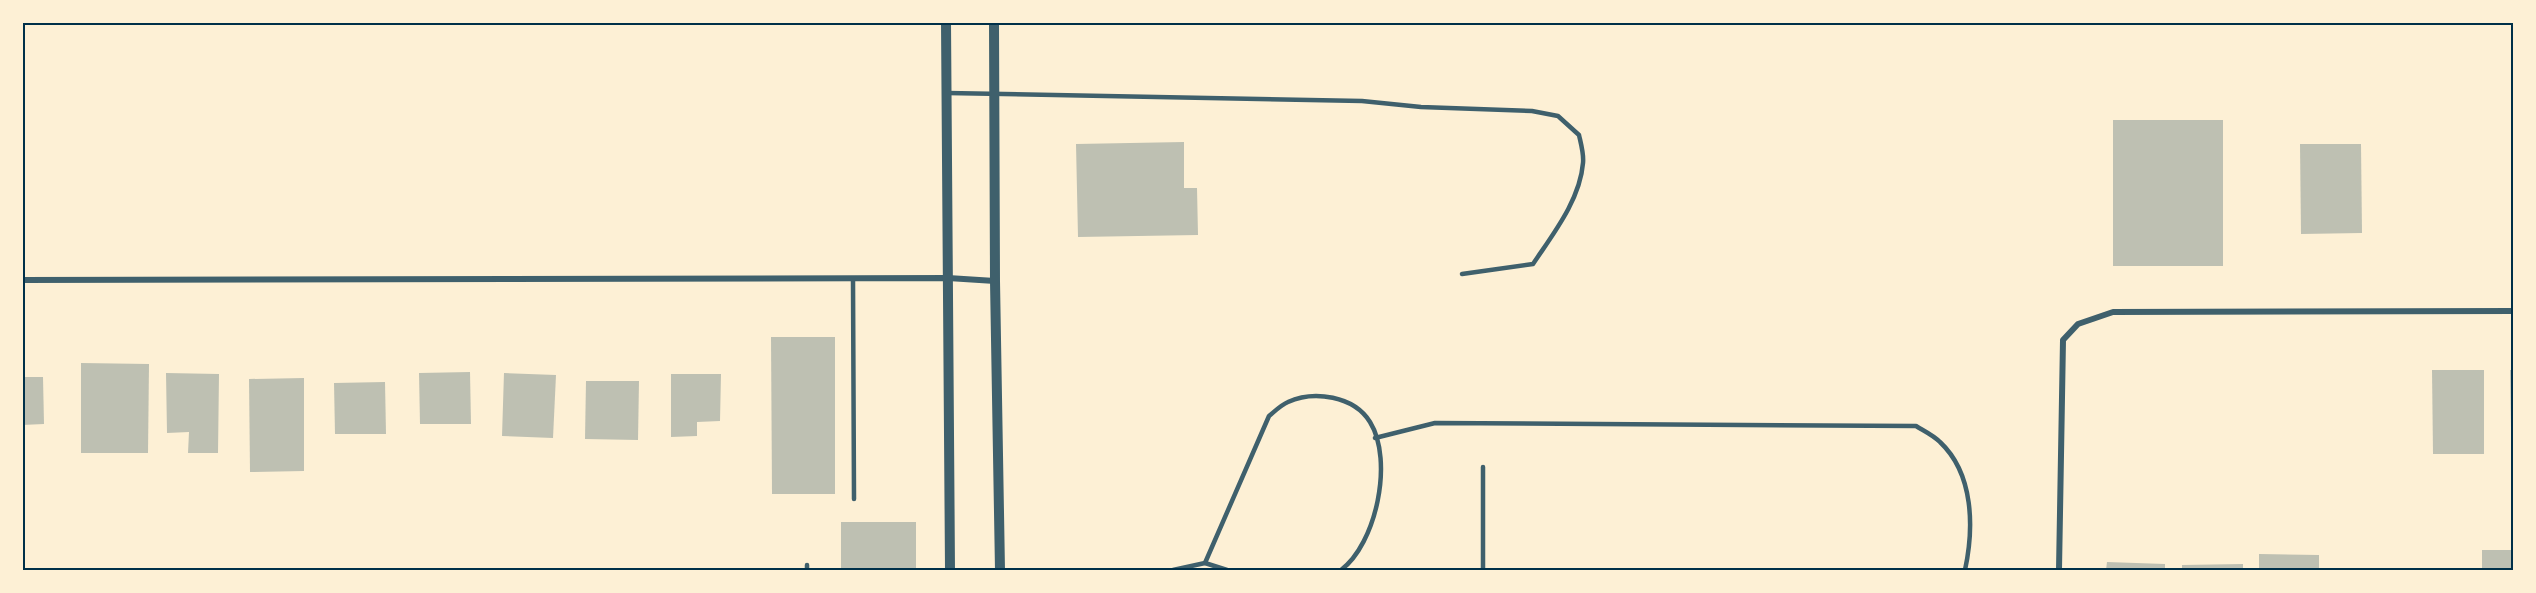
<svg xmlns="http://www.w3.org/2000/svg" width="2536" height="593" font-family="Poppins,sans-serif">
  <rect width="100%" height="100%" fill="#fdf0d5"/>
  <g fill="#bec0b2">
    <rect x="2113" y="120" width="110" height="146"/>
    <polygon points="1184,142 1184,188 1197,188 1198,235 1078,237 1076,144"/>
    <polygon points="2300,144 2361,144 2362,233 2301,234"/>
    <polygon points="771,337 835,337 835,494 772,494"/>
    <polygon points="81,363 149,364 148,453 81,453"/>
    <polygon points="2432,370 2484,370 2484,454 2433,454"/>
    <polygon points="2510,370 2514,370 2514,428 2511,428"/>
    <polygon points="470,372 471,424 420,424 419,373"/>
    <polygon points="166,373 219,374 218,453 188,453 189,432 167,433"/>
    <polygon points="504,373 556,375 553,438 502,436"/>
    <polygon points="671,374 721,374 720,421 697,422 697,436 671,437"/>
    <polygon points="22,377 43,377 44,424 22,425"/>
    <polygon points="304,378 304,471 250,472 249,379"/>
    <polygon points="586,381 639,381 638,440 585,439"/>
    <polygon points="385,382 386,434 335,434 334,383"/>
    <rect x="841" y="522" width="75" height="48"/>
    <rect x="2482" y="550" width="32" height="20"/>
    <polygon points="2259,554 2319,555 2319,570 2259,570"/>
    <polygon points="2107,562 2165,564 2165,570 2106,570"/>
    <polygon points="2243,564 2243,570 2182,570 2182,565"/>
  </g>
  <g fill="none" stroke-linecap="round" stroke-linejoin="round">
    <g stroke="#3f606c" stroke-width="4.5">
      <path d="M947,93L1362,101L1421,107L1532,111L1558,116L1579,135C1581,144 1584,154 1583,163C1580,200 1553,234 1533,264L1462,274"/>
      <polyline points="853,280 854,499"/>
      <path d="M1375,438L1435,423L1916,426C1924,431 1933,435 1940,442C1974,474 1974,528 1965,570"/>
      <path d="M1205,563L1269,416C1275,411 1281,405 1288,402C1314,390 1354,396 1370,422C1394,461 1376,544 1341,570"/>
      <polyline points="807,570 807,565"/>
      <polyline points="1173,570 1205,563 1227,570"/>
      <polyline points="1483,570 1483,467"/>
    </g>
    <g stroke="#3f606c" stroke-width="6">
      <polyline points="22,280 948,278 995,281"/>
      <polyline points="2059,570 2063,340 2078,324 2113,312 2514,311"/>
    </g>
    <g stroke="#3f606c" stroke-width="10">
      <polyline points="946,22 950,570"/>
      <polyline points="994,22 995,281 1000,570"/>
    </g>
  </g>
  <rect width="2536" height="593" fill="none" stroke="#fdf0d5" stroke-width="48"/>
  <rect x="24" y="24" width="2488" height="545" fill="none" stroke="#003049" stroke-width="2"/>
</svg>
